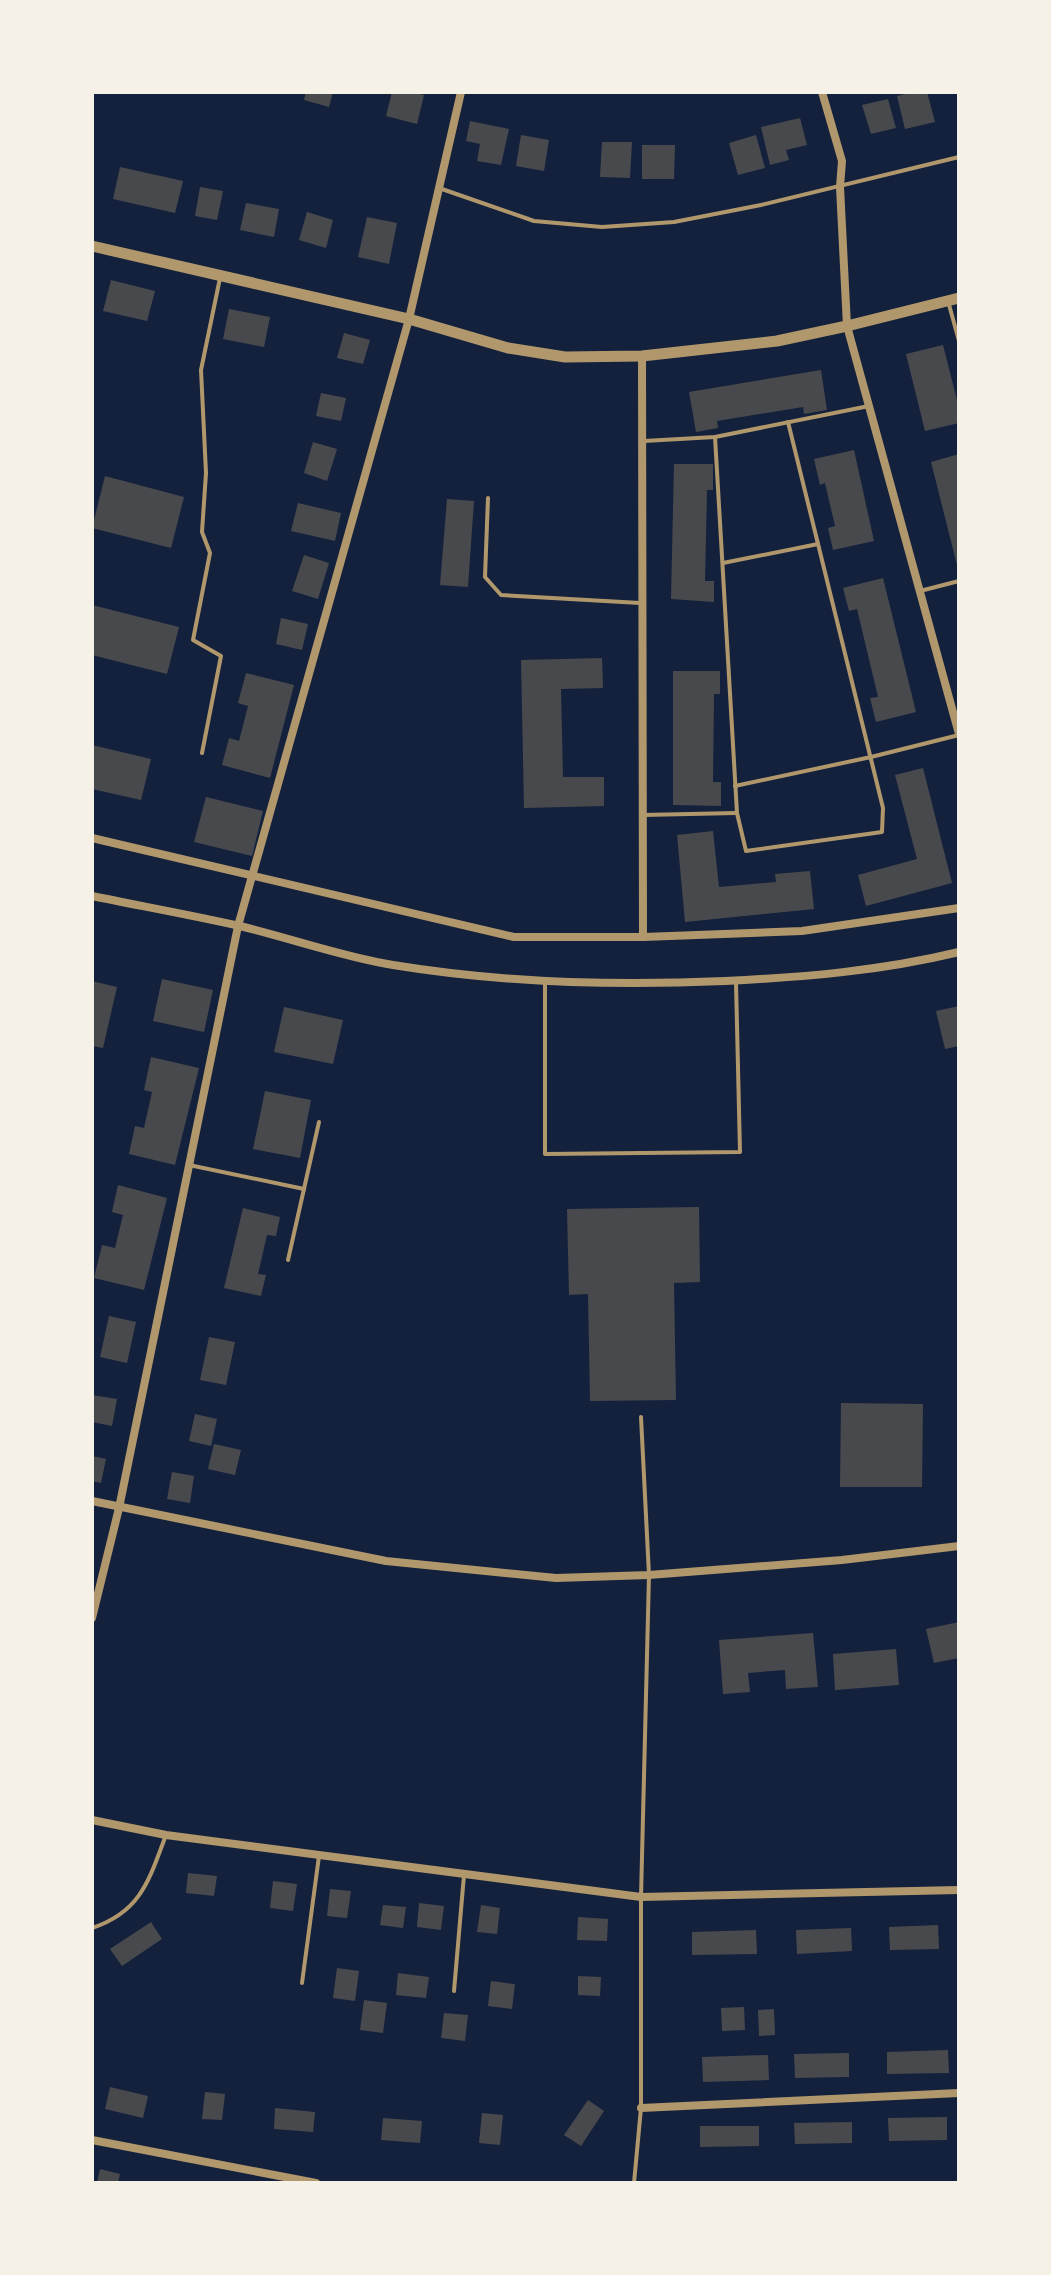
<svg xmlns="http://www.w3.org/2000/svg" width="1051" height="2275" font-family="Overpass,sans-serif">
  <rect width="100%" height="100%" fill="#14213d"/>
  <g fill="#48494c">
    <polygon points="306,92 333,92 329,107 304,100"/>
    <polygon points="392,92 414,92 424,95 417,124 386,116"/>
    <polygon points="913,92 927,92 935,122 905,129 897,96"/>
    <polygon points="888,99 896,128 871,134 862,105"/>
    <polygon points="800,118 807,145 786,150 789,160 770,165 761,127"/>
    <polygon points="470,121 509,129 501,165 477,161 480,144 466,141"/>
    <polygon points="521,135 549,140 544,171 516,166"/>
    <polygon points="756,135 765,168 738,175 729,143"/>
    <polygon points="602,142 632,142 630,178 600,177"/>
    <polygon points="642,145 675,145 674,179 642,179"/>
    <polygon points="120,167 183,181 175,213 113,199"/>
    <polygon points="200,187 223,191 217,220 195,216"/>
    <polygon points="246,203 279,209 274,237 240,230"/>
    <polygon points="307,212 333,220 326,248 299,240"/>
    <polygon points="367,217 397,223 389,264 358,257"/>
    <polygon points="111,280 155,291 147,321 103,311"/>
    <polygon points="229,309 270,317 264,347 223,339"/>
    <polygon points="344,333 370,340 363,364 337,358"/>
    <polygon points="943,345 959,408 959,423 925,431 906,354"/>
    <polygon points="821,370 827,410 804,414 803,407 717,421 718,428 696,432 689,392"/>
    <polygon points="321,393 346,398 341,421 316,416"/>
    <polygon points="313,442 337,449 327,481 304,473"/>
    <polygon points="854,450 874,541 833,550 828,528 835,526 825,483 820,485 814,459"/>
    <polygon points="959,454 959,569 958,569 931,462"/>
    <polygon points="674,464 713,464 713,490 707,490 705,581 714,581 714,602 671,599"/>
    <polygon points="105,476 184,497 171,548 92,528"/>
    <polygon points="447,499 474,501 468,587 440,585"/>
    <polygon points="298,503 341,513 335,541 291,531"/>
    <polygon points="304,555 329,563 318,599 292,591"/>
    <polygon points="883,578 916,712 876,722 870,698 878,697 857,609 849,611 843,588"/>
    <polygon points="92,605 179,627 167,674 92,655"/>
    <polygon points="281,618 308,624 302,650 276,644"/>
    <polygon points="602,658 603,688 561,689 563,777 604,777 604,806 524,808 521,660"/>
    <polygon points="673,671 720,671 720,694 714,694 713,782 721,782 721,806 673,805"/>
    <polygon points="246,673 294,685 270,778 222,765 229,738 239,741 248,706 238,703"/>
    <polygon points="92,745 151,759 141,800 92,789"/>
    <polygon points="923,768 952,883 866,906 858,875 917,859 895,775"/>
    <polygon points="206,797 263,811 252,856 194,842"/>
    <polygon points="713,831 719,887 776,882 775,874 810,871 814,909 685,922 677,835"/>
    <polygon points="162,979 213,990 204,1032 153,1021"/>
    <polygon points="92,981 117,987 103,1048 92,1046"/>
    <polygon points="959,1006 959,1046 945,1049 936,1011"/>
    <polygon points="284,1007 343,1020 333,1064 274,1052"/>
    <polygon points="151,1057 199,1068 175,1165 129,1154 135,1126 144,1128 152,1092 144,1090"/>
    <polygon points="265,1091 311,1100 300,1158 253,1149"/>
    <polygon points="118,1185 167,1198 144,1290 94,1278 102,1245 115,1248 123,1215 112,1212"/>
    <polygon points="699,1207 700,1282 674,1283 676,1400 590,1401 588,1294 569,1295 567,1209"/>
    <polygon points="243,1208 280,1217 276,1236 267,1235 258,1274 266,1275 261,1296 224,1288"/>
    <polygon points="109,1316 136,1322 127,1363 100,1357"/>
    <polygon points="209,1337 235,1342 226,1385 200,1380"/>
    <polygon points="92,1395 117,1399 112,1426 92,1422"/>
    <polygon points="841,1403 923,1404 922,1487 840,1487"/>
    <polygon points="195,1414 217,1419 211,1446 189,1441"/>
    <polygon points="214,1444 241,1450 235,1475 208,1469"/>
    <polygon points="92,1456 106,1459 101,1483 92,1481"/>
    <polygon points="172,1472 194,1476 190,1503 167,1499"/>
    <polygon points="959,1622 959,1658 934,1663 926,1629"/>
    <polygon points="813,1633 818,1687 786,1689 785,1670 748,1673 750,1692 723,1694 719,1640"/>
    <polygon points="896,1649 899,1685 835,1690 833,1654"/>
    <polygon points="188,1873 217,1876 214,1896 186,1893"/>
    <polygon points="273,1881 297,1884 293,1911 270,1908"/>
    <polygon points="330,1889 351,1891 347,1918 327,1916"/>
    <polygon points="419,1903 444,1906 441,1930 417,1927"/>
    <polygon points="383,1905 406,1907 403,1928 380,1925"/>
    <polygon points="481,1905 500,1908 497,1934 477,1932"/>
    <polygon points="578,1917 608,1919 607,1941 577,1940"/>
    <polygon points="151,1922 162,1939 122,1966 110,1949"/>
    <polygon points="938,1925 939,1949 890,1950 889,1927"/>
    <polygon points="851,1928 852,1951 797,1954 796,1930"/>
    <polygon points="756,1930 757,1954 692,1955 692,1932"/>
    <polygon points="337,1968 359,1971 355,2001 333,1998"/>
    <polygon points="398,1973 429,1977 426,1998 396,1995"/>
    <polygon points="578,1976 601,1977 600,1996 578,1995"/>
    <polygon points="491,1981 515,1984 512,2009 488,2006"/>
    <polygon points="364,2000 387,2003 383,2033 360,2030"/>
    <polygon points="744,2007 745,2030 722,2031 721,2008"/>
    <polygon points="774,2009 775,2035 759,2036 758,2010"/>
    <polygon points="444,2013 468,2015 465,2041 441,2038"/>
    <polygon points="948,2050 949,2073 887,2074 887,2052"/>
    <polygon points="849,2053 849,2077 795,2078 794,2054"/>
    <polygon points="768,2055 769,2080 703,2082 702,2057"/>
    <polygon points="110,2087 148,2096 143,2118 105,2109"/>
    <polygon points="205,2092 225,2094 222,2120 202,2119"/>
    <polygon points="588,2100 604,2111 581,2146 564,2135"/>
    <polygon points="275,2108 315,2112 313,2132 274,2129"/>
    <polygon points="482,2113 503,2115 500,2145 479,2143"/>
    <polygon points="947,2117 947,2140 889,2141 888,2118"/>
    <polygon points="383,2118 422,2121 420,2143 381,2140"/>
    <polygon points="852,2122 852,2143 795,2144 794,2123"/>
    <polygon points="700,2126 759,2126 759,2146 700,2147"/>
    <polygon points="100,2169 120,2174 118,2183 97,2183"/>
  </g>
  <g fill="none" stroke-linecap="round" stroke-linejoin="round">
    <g stroke="#b1986c" stroke-width="4">
      <polyline points="439,188 534,221 602,227 674,222 761,205 959,157"/>
      <polyline points="948,301 959,341"/>
      <polyline points="715,437 737,813 746,851 882,832 883,808 788,422"/>
      <polyline points="644,441 715,437 869,406"/>
      <polyline points="488,498 485,577 501,595 640,603"/>
      <polyline points="723,563 818,544"/>
      <polyline points="920,591 959,581"/>
      <polyline points="202,753 221,656 193,640 210,553 202,532 206,473 201,370 220,278"/>
      <polyline points="735,786 871,757 959,735"/>
      <polyline points="643,815 736,813"/>
      <polyline points="545,982 545,1154 740,1152 736,983"/>
      <polyline points="189,1165 304,1189"/>
      <polyline points="288,1260 319,1122"/>
      <path d="M92,1928C141,1912 149,1880 166,1835"/>
      <polyline points="302,1983 319,1856"/>
      <polyline points="454,1991 464,1875"/>
      <polyline points="634,2183 641,2108 641,1897 649,1575 641,1417"/>
    </g>
    <g stroke="#b1986c" stroke-width="8">
      <polyline points="822,92 842,161 840,187 847,326 959,734"/>
      <polyline points="642,356 643,937"/>
      <polyline points="92,838 514,937 643,937 802,931 959,908"/>
      <path d="M92,896C141,906 191,915 240,926C290,938 343,957 393,965C503,983 614,986 725,981C806,977 880,971 959,952"/>
      <polyline points="92,1501 386,1561 556,1578 649,1575 842,1560 959,1546"/>
      <polyline points="92,1618 119,1508 238,926 409,319 461,92"/>
      <polyline points="92,1820 166,1835 641,1897 959,1890"/>
      <polyline points="641,2108 959,2093"/>
      <polyline points="92,2140 316,2183"/>
    </g>
    <polyline stroke="#b1986c" stroke-width="11" points="92,246 409,319 508,348 565,357 642,356 777,341 847,326 959,298"/>
  </g>
  <rect width="1051" height="2275" fill="none" stroke="#f6f1e7" stroke-width="188"/>
</svg>
